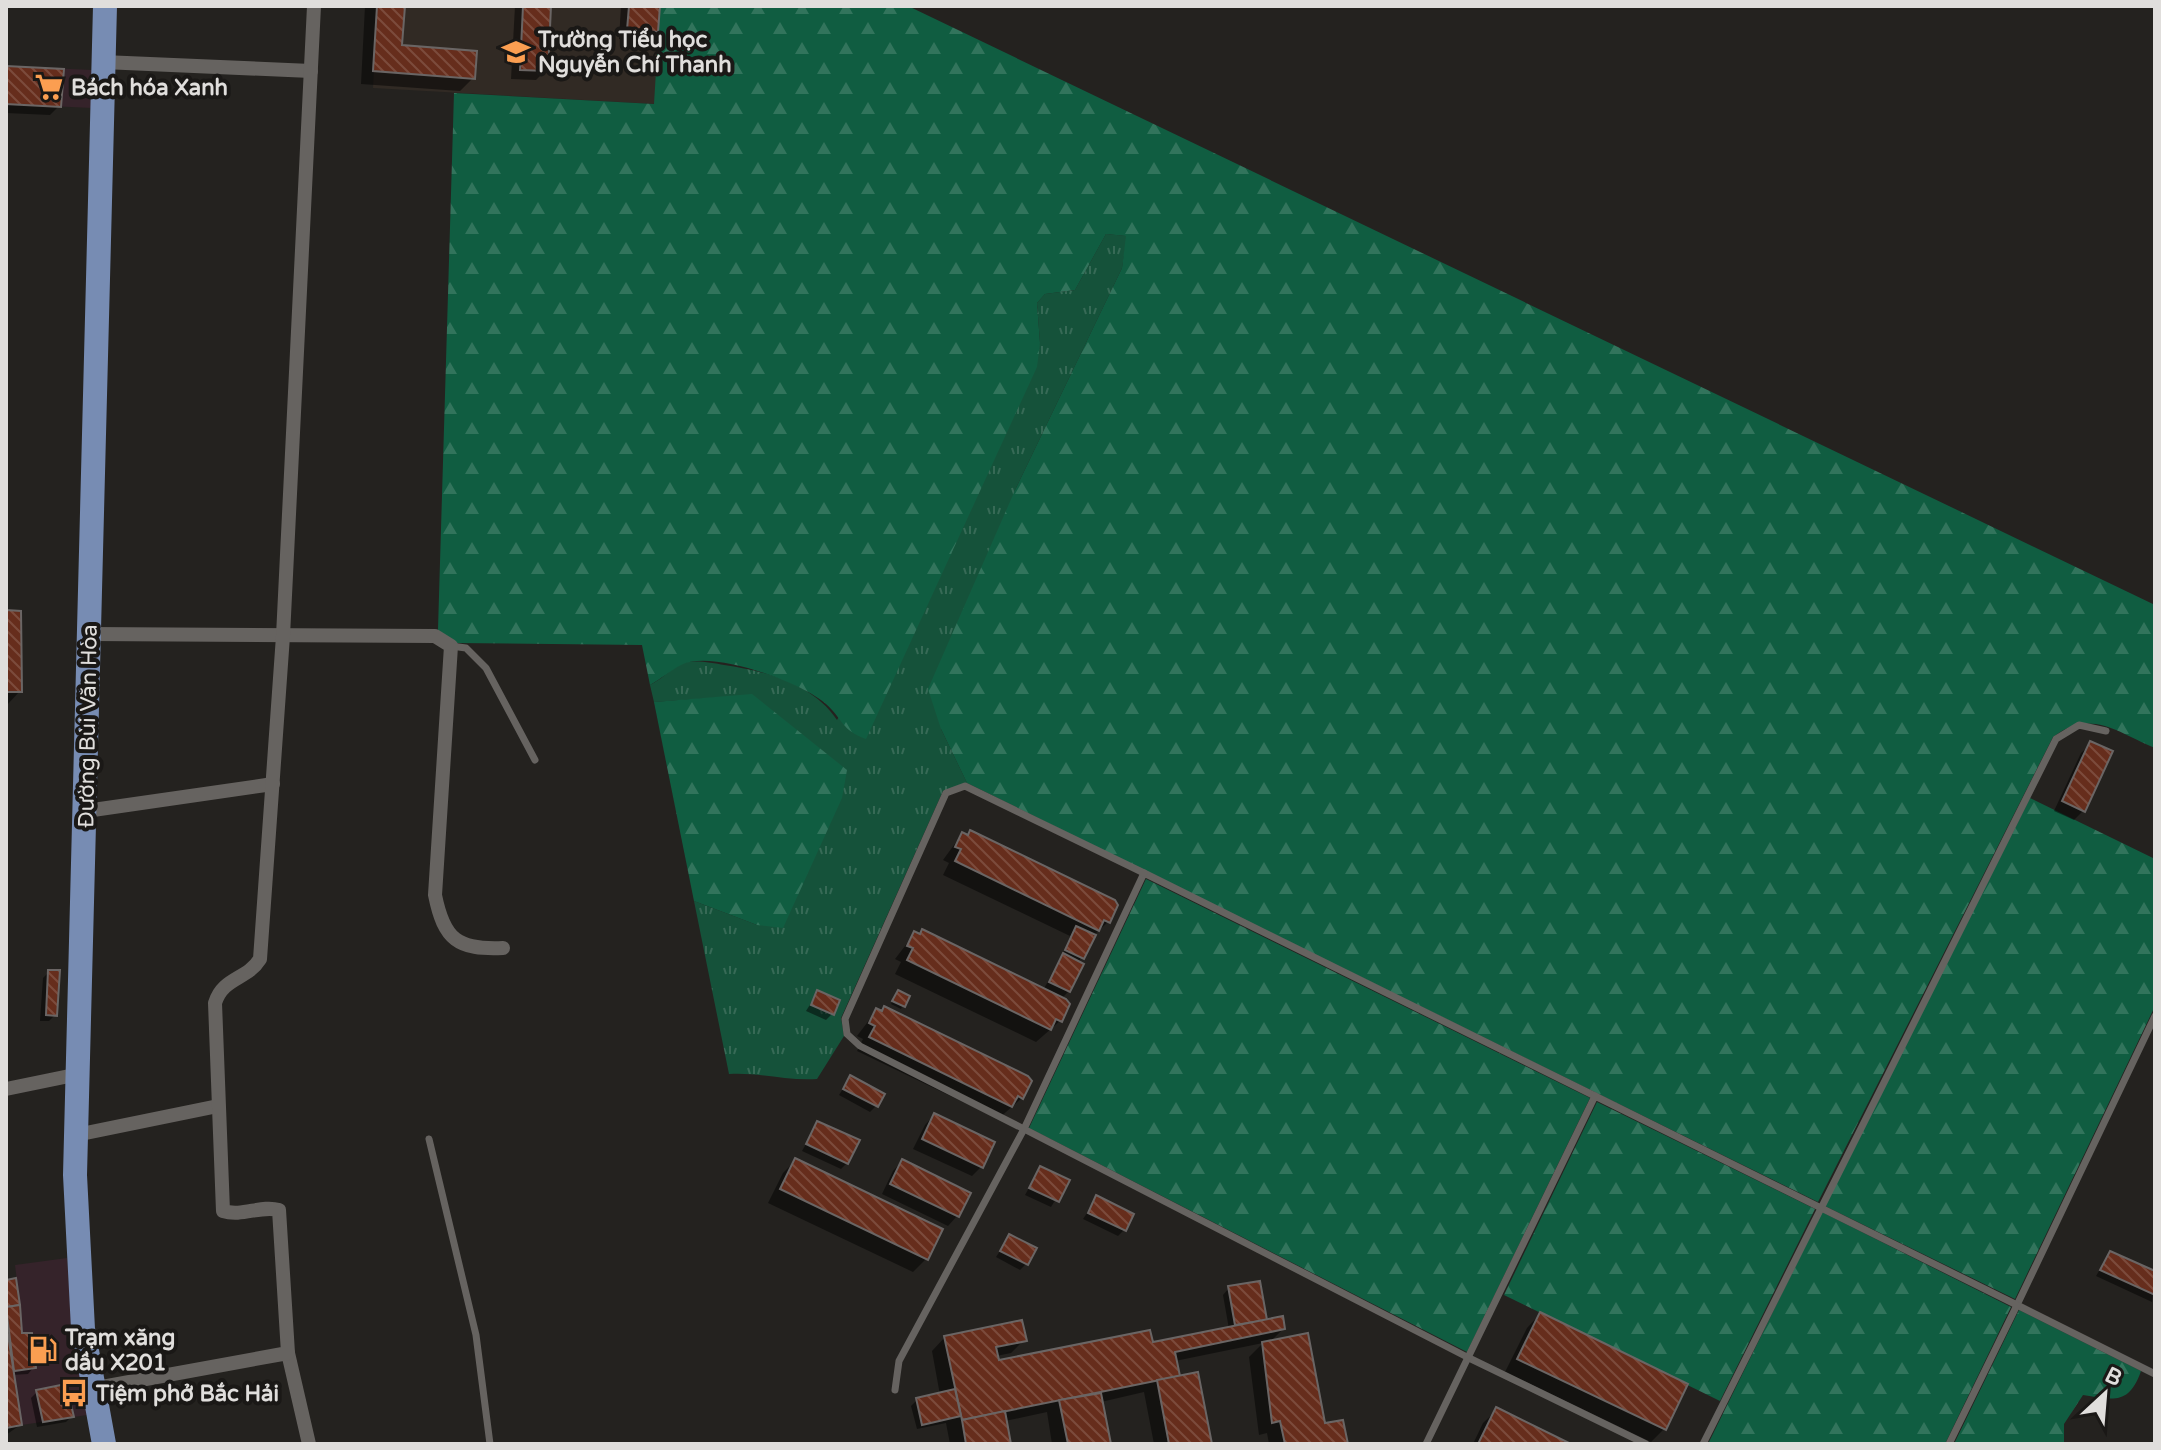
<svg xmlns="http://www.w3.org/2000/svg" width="2161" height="1450" font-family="'Varela Round',sans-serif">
  <defs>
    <pattern id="grass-tufts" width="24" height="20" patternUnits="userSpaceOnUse" patternTransform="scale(2)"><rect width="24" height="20" fill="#15523a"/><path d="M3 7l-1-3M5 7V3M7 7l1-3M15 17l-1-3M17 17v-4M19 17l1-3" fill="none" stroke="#376a56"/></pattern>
    <pattern id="forest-firs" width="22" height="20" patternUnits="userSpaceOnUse" patternTransform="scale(2)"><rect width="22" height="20" fill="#105d41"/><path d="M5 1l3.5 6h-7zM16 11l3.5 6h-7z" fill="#32745c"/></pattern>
    <pattern id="building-back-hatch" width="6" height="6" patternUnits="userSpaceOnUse" patternTransform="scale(2)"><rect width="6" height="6" fill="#662d1c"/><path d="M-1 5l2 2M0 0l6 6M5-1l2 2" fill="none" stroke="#7c4b3c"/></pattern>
  </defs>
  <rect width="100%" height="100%" fill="#24221f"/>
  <g fill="#35232a">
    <polygon points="6,66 93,70 92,108 6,104"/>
    <polygon points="67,1258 72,1330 87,1415 22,1425 6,1322 6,1307 20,1305 15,1265"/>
  </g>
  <polygon fill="#312a24" points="377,6 660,6 655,104 373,88"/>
  <path fill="url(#grass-tufts)" d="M1106,234L1127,236L1122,268L1016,488L941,729L967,783L943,791L841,1018L844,1036L817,1079C787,1081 759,1072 729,1074L694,901L757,925L791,728L752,695L654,702L650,685C661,680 671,669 681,664C692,659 712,663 724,665C765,671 812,683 837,720L1040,343L1037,303L1045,294L1075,290Z"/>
  <g fill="url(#forest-firs)">
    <path d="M660,6H908L2155,605V748C2117,732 2090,708 2053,737L1818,1202L967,783L941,729L928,689L1016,488L1122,268L1126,236L1106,234L1075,290L1045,294L1037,303L1040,343L1037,367L866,739C841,730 843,719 826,704C801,682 711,649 681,665C671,670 661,679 650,685L642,645L456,643L438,630L454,93L654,104Z"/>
    <polygon points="752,694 847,770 842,798 783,928 757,925 694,901 654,702"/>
    <polygon points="2030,798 2155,859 2155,1006 2015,1299 1825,1206"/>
    <polygon points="1146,879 1590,1098 1467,1352 1029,1128"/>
    <polygon points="1597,1102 1815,1209 1720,1401 1504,1295"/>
    <polygon points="1822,1212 2011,1307 1945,1444 1708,1444"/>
    <path d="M2019,1310L2141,1371C2129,1405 2114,1400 2083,1395L2064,1424V1444H1954Z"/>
  </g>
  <g fill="#0007">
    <polygon points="365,6 403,6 400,47 473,78 460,91 361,84"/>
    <polygon points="515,6 549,6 546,70 536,80 511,79"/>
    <polygon points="621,6 658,6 656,31 647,41 619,39"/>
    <polygon points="6,68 59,106 50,115 6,113"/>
    <polygon points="6,612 20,691 7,705 6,705"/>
    <polygon points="2091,744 2083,811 2074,820 2054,811 2081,753"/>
    <polygon points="962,834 1108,922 1094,935 1078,963 1069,991 1061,999 1060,1021 1036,1042 895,974 901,962 895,959 915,933 1043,990 1062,958 1070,936 943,875 949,863 943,860"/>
    <polygon points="49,972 55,1015 49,1021 40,1021 43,978"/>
    <polygon points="818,992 832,1014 826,1020 806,1011"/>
    <polygon points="896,995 907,997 901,1009 891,1004"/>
    <polygon points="876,1011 1022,1098 998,1119 857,1051 863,1039 857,1036"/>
    <polygon points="850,1078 876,1106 870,1112 839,1095"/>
    <polygon points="934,1115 981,1167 972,1176 913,1149 925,1125"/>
    <polygon points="818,1123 847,1163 841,1169 802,1151"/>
    <polygon points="796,1160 940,1229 926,1259 913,1272 768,1203 783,1173"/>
    <polygon points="902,1161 957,1216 948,1226 882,1194 893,1171"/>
    <polygon points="1040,1168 1067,1181 1051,1207 1025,1195"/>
    <polygon points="1097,1198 1124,1230 1118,1236 1083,1219"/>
    <polygon points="1010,1236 1026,1264 1020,1270 996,1257"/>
    <polygon points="2110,1253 2155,1273 2152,1302 2096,1276"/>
    <polygon points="6,1282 20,1335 34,1367 28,1374 12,1375 20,1425 6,1435"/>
    <polygon points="1229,1288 1265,1322 1283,1329 1270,1342 1324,1426 1346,1444 1269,1444 1267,1433 1259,1435 1249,1357 1263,1343 1175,1361 1179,1378 1210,1444 1154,1444 1144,1392 1101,1402 1109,1444 1052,1444 1047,1412 1005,1421 1009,1444 950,1444 946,1423 917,1429 911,1406 917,1400 940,1395 932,1351 945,1337 1024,1340 1011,1353 996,1356 997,1363 1152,1345 1229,1329 1223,1295"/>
    <polygon points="1540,1314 1664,1429 1651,1442 1505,1372 1527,1328"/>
    <polygon points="37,1392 72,1416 66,1422 37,1427 31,1398"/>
    <polygon points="1497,1410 1567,1444 1473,1444 1483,1423"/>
  </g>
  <g fill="url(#building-back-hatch)" stroke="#6a6564" stroke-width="2">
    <polygon points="377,6 405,6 402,45 477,51 475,79 373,71"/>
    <polygon points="523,6 551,6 548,71 520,70"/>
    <polygon points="629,6 660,6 658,32 627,30"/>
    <polygon points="6,66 64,69 61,107 6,104"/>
    <polygon points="6,610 21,611 22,692 6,692"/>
    <polygon points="2090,741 2113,751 2085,812 2062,801"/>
    <polygon points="970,830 1115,900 1118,905 1110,923 1104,920 1099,931 955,861 961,849 955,847 962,832 968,835"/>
    <polygon points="1076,926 1096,935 1084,959 1065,950"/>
    <polygon points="922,929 1066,999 1070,1004 1062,1022 1056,1019 1051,1030 907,960 913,948 907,946 914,931 920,934"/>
    <polygon points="1063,953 1084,964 1070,992 1049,982"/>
    <polygon points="48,970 60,970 57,1016 46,1015"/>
    <polygon points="817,990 840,1000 834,1015 811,1005"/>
    <polygon points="898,990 910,996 905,1007 892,1001"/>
    <polygon points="884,1006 1028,1076 1032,1081 1023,1099 1018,1096 1012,1107 869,1037 875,1026 869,1023 876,1008 882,1011"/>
    <polygon points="850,1075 885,1094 878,1107 843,1089"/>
    <polygon points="934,1113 995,1142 983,1168 922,1139"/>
    <polygon points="817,1121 860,1140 848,1164 806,1144"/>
    <polygon points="795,1158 943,1229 928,1260 780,1189"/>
    <polygon points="902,1159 971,1193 959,1217 890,1184"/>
    <polygon points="1040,1166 1070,1180 1059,1202 1029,1188"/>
    <polygon points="1096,1195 1134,1214 1126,1231 1088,1213"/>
    <polygon points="1009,1234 1037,1248 1028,1265 1000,1251"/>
    <polygon points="2110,1251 2155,1271 2155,1295 2100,1270"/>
    <polygon points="16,1278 20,1305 6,1307 6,1280"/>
    <polygon points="1260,1281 1267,1320 1235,1325 1228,1286"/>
    <polygon points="20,1305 22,1333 32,1333 36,1368 14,1371 6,1307"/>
    <polygon points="1540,1312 1688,1384 1666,1430 1517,1359"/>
    <polygon points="1283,1316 1285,1329 1175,1352 1180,1376 962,1420 944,1336 1022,1320 1027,1341 996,1347 999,1360 1150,1330 1153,1342"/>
    <polygon points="6,1322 22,1425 6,1428"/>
    <polygon points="1308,1333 1325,1423 1343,1420 1348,1444 1285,1444 1280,1421 1272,1423 1262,1342"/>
    <polygon points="1198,1372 1212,1444 1169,1444 1157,1380"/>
    <polygon points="66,1384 74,1417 43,1422 36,1390"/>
    <polygon points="955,1389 961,1416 922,1425 916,1398"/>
    <polygon points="1101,1393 1111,1444 1068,1444 1059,1400"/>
    <polygon points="1496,1407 1571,1444 1478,1444"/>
    <polygon points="1005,1411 1011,1444 966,1444 962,1420"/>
  </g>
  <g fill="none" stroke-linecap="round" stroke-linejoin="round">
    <g stroke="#666360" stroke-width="7">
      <polyline points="451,646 466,648 486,668 535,760"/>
      <polyline points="2155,1016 2017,1305 2155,1374"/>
      <polyline points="1595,1096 1144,873 1024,1129 1469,1358 1646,1444"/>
      <polyline points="429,1139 476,1335 490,1444"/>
      <polyline points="895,1390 899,1361 1024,1129 860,1046 847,1034 845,1019 946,793 965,786 1144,873"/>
      <polyline points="1426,1444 1595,1096 2017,1305 1949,1444"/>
      <polyline points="1703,1444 2056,739 2079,725 2106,731"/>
    </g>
    <g stroke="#666360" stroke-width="14">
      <polyline points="103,62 311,71"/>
      <path d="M89,634L435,636L451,646L435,895C444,940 458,950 503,948"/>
      <polyline points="86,811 273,784"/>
      <polyline points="6,1089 79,1074"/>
      <polyline points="76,1135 218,1106"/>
      <polyline points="288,1353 309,1444"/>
      <path d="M91,1389L288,1353L279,1210C261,1205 242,1217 223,1211L215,1003C223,977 247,980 260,959L283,636L314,6"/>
    </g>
    <polyline stroke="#778cb3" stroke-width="24" points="104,1444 83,1329 75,1175 105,6"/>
  </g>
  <defs>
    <symbol id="school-bare" viewBox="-9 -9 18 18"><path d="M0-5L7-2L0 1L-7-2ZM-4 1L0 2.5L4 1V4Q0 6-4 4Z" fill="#fb9e51" stroke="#1a1816" stroke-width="2.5" paint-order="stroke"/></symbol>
    <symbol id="supermarket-bare" viewBox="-9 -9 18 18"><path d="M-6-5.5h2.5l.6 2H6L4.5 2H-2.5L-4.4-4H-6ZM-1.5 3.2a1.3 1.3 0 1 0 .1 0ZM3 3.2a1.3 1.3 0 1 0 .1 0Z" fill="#fb9e51" stroke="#1a1816" stroke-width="2.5" paint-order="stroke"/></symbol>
    <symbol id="fuel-bare" viewBox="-9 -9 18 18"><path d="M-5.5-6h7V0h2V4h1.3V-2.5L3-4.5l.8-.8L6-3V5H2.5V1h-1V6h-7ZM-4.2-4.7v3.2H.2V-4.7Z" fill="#fb9e51" stroke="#1a1816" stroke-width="2.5" paint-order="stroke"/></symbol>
    <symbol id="bus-bare" viewBox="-9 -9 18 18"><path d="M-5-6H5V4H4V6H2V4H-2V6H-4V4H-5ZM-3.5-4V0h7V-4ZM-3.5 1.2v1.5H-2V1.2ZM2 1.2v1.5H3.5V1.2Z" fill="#fb9e51" stroke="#1a1816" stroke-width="2.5" paint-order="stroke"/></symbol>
  </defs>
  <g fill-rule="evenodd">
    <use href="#school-bare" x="496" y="32" width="40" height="40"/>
    <use href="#supermarket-bare" x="29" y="67" width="40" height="40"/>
    <use href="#fuel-bare" x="23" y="1330" width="40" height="40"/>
    <use href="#bus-bare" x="54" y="1373" width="40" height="40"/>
  </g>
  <g text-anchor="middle" stroke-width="8" stroke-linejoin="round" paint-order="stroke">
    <g font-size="22" font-weight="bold" fill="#e0dedc" stroke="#1a1816" text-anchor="start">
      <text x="538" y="47">Trường Tiểu học<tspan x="538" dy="25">Nguyễn Chí Thanh</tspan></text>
      <text x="71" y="95">Bách hóa Xanh</text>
      <text x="65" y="1345">Trạm xăng<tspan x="65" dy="25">dầu X201</tspan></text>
      <text x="96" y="1401">Tiệm phở Bắc Hải</text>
    </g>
    <g font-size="22" fill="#e0dedc" stroke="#1a1816">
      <text transform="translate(87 726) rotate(-89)" y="8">Đường Bùi Văn Hòa</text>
    </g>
  </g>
  <rect width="2161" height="1450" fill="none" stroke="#e0dedc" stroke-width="16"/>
  <g transform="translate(2105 1394) rotate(26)" stroke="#1a1816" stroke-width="6" paint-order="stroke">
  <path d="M0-6L14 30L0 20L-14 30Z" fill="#e0dedc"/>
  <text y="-12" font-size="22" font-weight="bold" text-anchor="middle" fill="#e0dedc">B</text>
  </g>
</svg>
